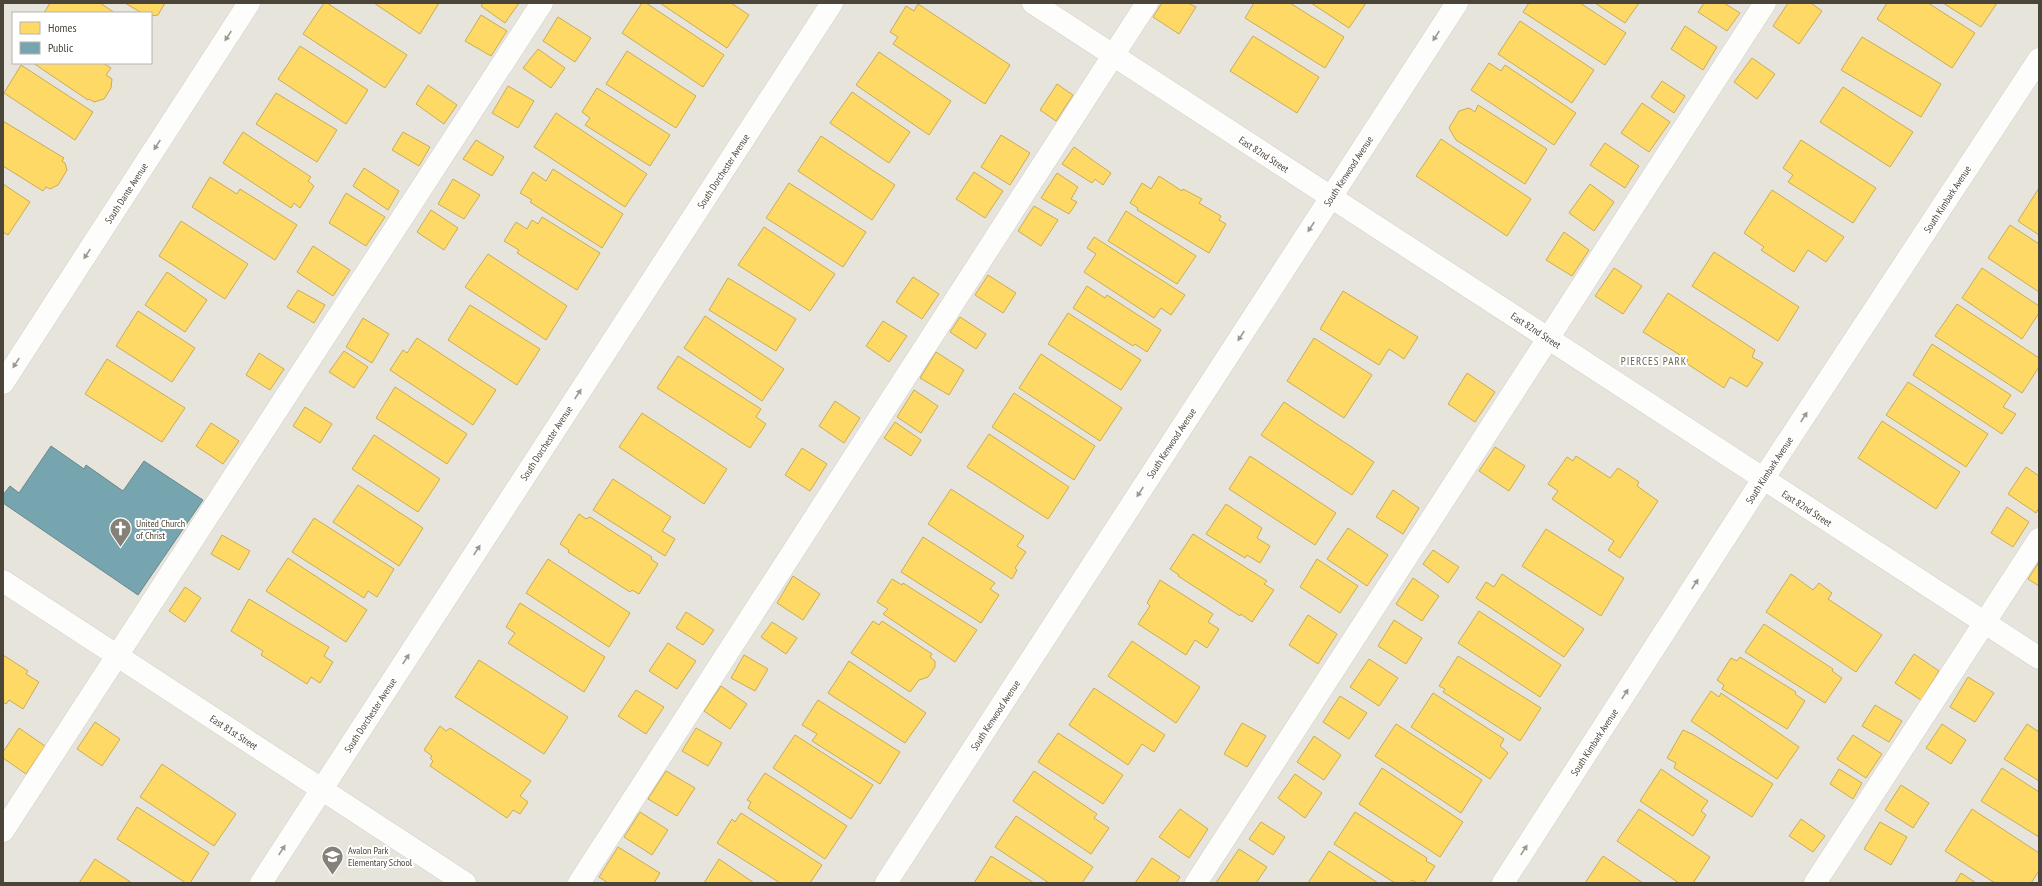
<svg xmlns="http://www.w3.org/2000/svg" width="2042" height="886" font-family="'PT Sans Narrow',sans-serif">
  <rect width="100%" height="100%" fill="#f4f2ee"/>
  <path fill="#e7e4dc" fill-rule="evenodd" d="M3,3H2039V883H3ZM13,13H151V63H13Z"/>
  <polygon fill="#eae5da" points="329,870 350,883 320,883"/>
  <g fill="#ffd966" stroke="#c9ac58">
    <polygon points="50,3 100,3 115,13 44,13"/>
    <polygon points="125,3 165,3 158,15 151,16 151,13 142,13"/>
    <polygon points="324,3 327,3 407,55 385,88 303,34"/>
    <polygon points="374,3 439,3 420,34"/>
    <polygon points="483,3 519,3 505,23 481,6"/>
    <polygon points="642,3 646,3 724,55 703,87 622,33"/>
    <polygon points="660,3 731,3 749,15 727,48"/>
    <polygon points="1162,3 1188,3 1196,7 1179,34 1153,17"/>
    <polygon points="1254,3 1290,3 1344,37 1325,68 1245,18"/>
    <polygon points="1311,3 1366,3 1349,28"/>
    <polygon points="1529,3 1580,3 1626,33 1605,65 1523,12"/>
    <polygon points="1595,3 1639,3 1625,23"/>
    <polygon points="1704,3 1724,3 1740,13 1727,31 1698,12"/>
    <polygon points="1788,3 1811,3 1822,11 1799,44 1773,26"/>
    <polygon points="1887,3 1928,3 1975,33 1952,68 1877,19"/>
    <polygon points="1943,3 1997,3 1981,27"/>
    <polygon points="918,4 1010,65 985,104 893,44 898,37 890,32 906,6 914,11"/>
    <polygon points="481,15 507,31 491,56 465,41"/>
    <polygon points="558,17 591,38 575,62 543,41"/>
    <polygon points="1520,21 1594,70 1572,103 1498,54"/>
    <polygon points="1685,26 1717,47 1703,70 1671,49"/>
    <polygon points="1253,36 1319,77 1297,113 1230,71"/>
    <polygon points="1862,37 1941,84 1921,117 1841,70"/>
    <polygon points="300,46 368,90 346,124 278,79"/>
    <polygon points="538,49 565,68 551,88 523,68"/>
    <polygon points="627,51 696,96 676,128 606,84"/>
    <polygon points="879,52 951,101 929,135 856,85"/>
    <polygon points="1752,58 1775,74 1757,99 1734,82"/>
    <polygon points="33,63 103,63 111,68 106,75 112,79 111,88 104,99 94,102 89,99 88,100"/>
    <polygon points="1489,63 1501,71 1505,65 1576,113 1554,145 1471,90"/>
    <polygon points="21,65 93,112 75,140 4,93"/>
    <polygon points="1662,81 1685,96 1674,113 1651,97"/>
    <polygon points="1057,84 1073,95 1056,121 1040,110"/>
    <polygon points="428,85 457,105 444,124 416,104"/>
    <polygon points="508,86 534,101 518,128 492,113"/>
    <polygon points="1843,87 1913,132 1890,167 1820,122"/>
    <polygon points="597,88 670,135 650,166 585,125 590,118 582,112"/>
    <polygon points="852,92 910,132 889,163 830,123"/>
    <polygon points="276,93 337,130 317,162 256,124"/>
    <polygon points="1642,103 1670,122 1649,152 1621,133"/>
    <polygon points="1478,105 1547,149 1525,184 1456,140 1453,135 1449,128 1459,111 1469,108 1475,112"/>
    <polygon points="556,113 647,174 625,207 534,147"/>
    <polygon points="3,121 64,158 62,161 65,163 67,170 58,185 50,189 46,187 43,191 3,166"/>
    <polygon points="243,132 311,177 308,181 314,186 300,208 294,203 291,208 223,163"/>
    <polygon points="403,132 430,147 419,166 392,150"/>
    <polygon points="1001,135 1030,153 1010,185 981,167"/>
    <polygon points="821,136 895,185 872,220 798,171"/>
    <polygon points="1441,139 1531,199 1507,236 1416,176"/>
    <polygon points="476,140 504,157 492,176 463,159"/>
    <polygon points="1801,140 1876,188 1853,223 1788,182 1793,175 1783,168"/>
    <polygon points="1605,143 1639,166 1625,188 1590,165"/>
    <polygon points="1074,147 1111,173 1103,185 1095,179 1092,183 1062,164"/>
    <polygon points="364,168 399,191 388,210 353,186"/>
    <polygon points="553,169 623,214 602,248 530,202 532,200 520,193 533,172 546,181"/>
    <polygon points="974,172 1003,191 985,218 956,199"/>
    <polygon points="1057,173 1078,187 1071,199 1077,202 1069,214 1041,198"/>
    <polygon points="1159,176 1182,191 1183,189 1202,199 1199,203 1221,216 1219,220 1226,224 1209,253 1137,210 1138,208 1130,203 1142,183 1151,189"/>
    <polygon points="210,177 237,194 240,189 297,225 275,260 192,207"/>
    <polygon points="453,179 480,195 464,219 438,204"/>
    <polygon points="789,183 866,232 843,267 766,218"/>
    <polygon points="3,184 30,202 8,235 3,232"/>
    <polygon points="1590,184 1614,202 1594,231 1569,213"/>
    <polygon points="2039,188 2039,235 2018,221"/>
    <polygon points="1772,190 1844,237 1826,262 1808,250 1794,272 1761,250 1764,247 1744,233"/>
    <polygon points="346,193 385,217 366,246 329,223"/>
    <polygon points="1034,206 1058,220 1041,246 1018,231"/>
    <polygon points="431,210 458,228 444,250 417,232"/>
    <polygon points="1126,211 1196,256 1177,284 1108,241"/>
    <polygon points="542,217 600,253 577,290 517,253 519,250 504,241 516,222 527,229 532,220 538,224"/>
    <polygon points="181,221 248,264 225,299 159,256"/>
    <polygon points="2010,225 2039,244 2039,292 1988,258"/>
    <polygon points="764,227 835,274 810,311 738,265"/>
    <polygon points="1564,232 1589,250 1572,276 1546,260"/>
    <polygon points="1094,237 1185,295 1171,315 1161,308 1154,318 1084,272 1096,254 1087,248"/>
    <polygon points="313,246 350,270 333,296 297,272"/>
    <polygon points="1714,252 1799,307 1778,341 1692,286"/>
    <polygon points="488,254 567,306 546,340 465,287"/>
    <polygon points="1614,268 1642,286 1623,314 1595,296"/>
    <polygon points="1982,268 2039,306 2039,313 2022,339 1962,298"/>
    <polygon points="167,272 207,300 185,332 145,305"/>
    <polygon points="988,275 1016,293 1003,313 975,295"/>
    <polygon points="913,277 939,294 922,319 896,302"/>
    <polygon points="728,278 796,319 776,351 709,310"/>
    <polygon points="1087,286 1105,298 1107,295 1161,330 1147,352 1135,344 1133,346 1073,308"/>
    <polygon points="298,290 325,305 314,323 287,307"/>
    <polygon points="1343,291 1418,337 1404,359 1389,349 1379,365 1320,329"/>
    <polygon points="1668,293 1755,350 1752,357 1763,363 1747,387 1730,377 1724,388 1686,363 1688,360 1643,332"/>
    <polygon points="1957,304 2039,358 2039,367 2022,393 1935,336"/>
    <polygon points="470,305 540,349 517,385 448,340"/>
    <polygon points="138,311 195,348 172,382 116,346"/>
    <polygon points="1068,313 1141,360 1121,390 1048,344"/>
    <polygon points="705,316 784,369 762,401 684,348"/>
    <polygon points="960,317 986,334 976,349 950,332"/>
    <polygon points="363,318 389,334 372,363 346,347"/>
    <polygon points="883,321 907,336 889,362 866,346"/>
    <polygon points="417,338 496,390 473,425 390,370 403,350 407,353"/>
    <polygon points="1314,338 1372,375 1344,418 1287,381"/>
    <polygon points="1932,344 2011,395 2003,407 2016,414 2002,434 1913,375"/>
    <polygon points="344,351 368,367 354,388 329,372"/>
    <polygon points="936,352 964,370 949,395 920,378"/>
    <polygon points="259,353 284,369 270,390 246,375"/>
    <polygon points="1041,354 1122,408 1100,441 1019,388"/>
    <polygon points="678,356 761,409 756,417 766,424 750,448 657,388"/>
    <polygon points="107,359 185,408 162,442 85,394"/>
    <polygon points="1467,373 1495,392 1475,422 1448,404"/>
    <polygon points="1908,382 1988,434 1966,467 1886,415"/>
    <polygon points="395,387 467,434 447,464 376,418"/>
    <polygon points="914,390 938,406 921,433 897,417"/>
    <polygon points="1014,393 1095,446 1074,480 992,427"/>
    <polygon points="835,401 860,418 844,443 819,426"/>
    <polygon points="1284,402 1374,462 1352,495 1261,435"/>
    <polygon points="305,407 332,424 320,443 293,426"/>
    <polygon points="642,413 727,469 704,504 619,447"/>
    <polygon points="1882,421 1960,472 1936,509 1858,458"/>
    <polygon points="895,422 921,440 911,456 884,438"/>
    <polygon points="211,423 239,441 223,464 196,446"/>
    <polygon points="989,434 1069,487 1048,519 967,467"/>
    <polygon points="374,435 440,479 418,512 352,469"/>
    <polygon points="1495,447 1525,466 1509,491 1479,471"/>
    <polygon points="802,448 827,464 810,491 785,475"/>
    <polygon points="1250,456 1336,513 1315,545 1229,489"/>
    <polygon points="1576,456 1610,478 1618,468 1639,482 1637,486 1658,501 1620,558 1608,550 1614,541 1552,499 1558,491 1548,484 1567,457 1573,461"/>
    <polygon points="2026,467 2039,476 2039,508 2036,513 2008,494"/>
    <polygon points="613,479 671,517 662,531 675,539 665,556 593,510"/>
    <polygon points="358,485 423,528 399,566 333,522"/>
    <polygon points="951,489 1024,536 1017,546 1026,552 1015,568 1017,570 1012,579 928,524"/>
    <polygon points="1393,490 1419,508 1403,534 1376,517"/>
    <polygon points="1226,504 1262,528 1257,538 1270,546 1260,563 1247,555 1245,558 1206,534"/>
    <polygon points="2007,507 2029,522 2013,547 1991,533"/>
    <polygon points="579,514 586,519 590,517 652,557 651,559 658,564 639,594 632,590 630,592 568,552 569,550 560,544"/>
    <polygon points="314,518 394,569 377,597 368,591 364,598 292,552"/>
    <polygon points="1348,528 1388,555 1367,586 1327,559"/>
    <polygon points="1546,529 1624,578 1601,616 1522,566"/>
    <polygon points="1193,534 1267,581 1264,584 1274,590 1252,622 1241,614 1240,616 1178,576 1179,575 1170,569"/>
    <polygon points="222,535 250,551 239,570 211,554"/>
    <polygon points="923,537 995,583 990,589 999,595 981,623 901,572"/>
    <polygon points="1433,550 1459,567 1448,583 1423,564"/>
    <polygon points="288,558 367,610 346,642 266,591"/>
    <polygon points="548,559 630,613 609,647 526,593"/>
    <polygon points="1317,559 1358,586 1340,613 1300,587"/>
    <polygon points="2039,562 2039,586 2028,579"/>
    <polygon points="1502,574 1584,629 1564,657 1476,598 1486,582 1494,587"/>
    <polygon points="1791,574 1813,590 1819,583 1832,593 1828,599 1882,635 1856,672 1766,612"/>
    <polygon points="793,576 820,594 803,620 777,603"/>
    <polygon points="1413,578 1439,596 1422,621 1396,604"/>
    <polygon points="892,579 902,585 903,583 977,630 955,662 883,614 888,609 877,602"/>
    <polygon points="1160,580 1213,614 1208,622 1219,629 1207,648 1195,640 1186,655 1138,624 1150,606 1147,603"/>
    <polygon points="185,587 201,598 185,622 169,611"/>
    <polygon points="249,599 329,647 324,656 333,662 320,683 311,677 307,684 261,655 263,651 231,631"/>
    <polygon points="520,603 605,657 584,692 508,643 515,633 506,627"/>
    <polygon points="1479,611 1561,665 1540,697 1458,643"/>
    <polygon points="686,612 714,630 703,645 676,628"/>
    <polygon points="1308,615 1337,634 1318,664 1289,645"/>
    <polygon points="1394,620 1422,638 1406,664 1378,646"/>
    <polygon points="873,621 879,625 882,621 932,654 930,657 935,661 935,667 928,677 919,680 910,692 851,653"/>
    <polygon points="772,622 797,638 786,654 761,637"/>
    <polygon points="1764,624 1833,669 1832,671 1842,678 1825,703 1745,652"/>
    <polygon points="1132,641 1200,687 1176,723 1108,676"/>
    <polygon points="668,643 696,661 677,689 649,671"/>
    <polygon points="1914,654 1939,671 1921,700 1895,683"/>
    <polygon points="3,655 28,671 26,674 39,682 23,709 9,700 6,704 3,702"/>
    <polygon points="744,655 768,669 755,691 731,678"/>
    <polygon points="1458,656 1541,708 1520,741 1443,692 1445,689 1439,686"/>
    <polygon points="1740,657 1796,692 1795,694 1805,701 1787,729 1722,689 1724,685 1717,680 1731,658 1737,661"/>
    <polygon points="1369,659 1398,678 1379,706 1350,687"/>
    <polygon points="479,660 568,717 544,754 455,697"/>
    <polygon points="849,661 926,713 905,743 828,693"/>
    <polygon points="1968,677 1994,693 1975,722 1950,707"/>
    <polygon points="721,686 747,704 730,729 704,711"/>
    <polygon points="1094,688 1165,735 1154,752 1142,744 1128,765 1069,725"/>
    <polygon points="636,690 664,707 646,734 618,716"/>
    <polygon points="1711,691 1719,697 1721,693 1799,747 1777,779 1691,721"/>
    <polygon points="1433,693 1504,739 1500,746 1508,753 1490,779 1411,727"/>
    <polygon points="1340,696 1367,713 1349,739 1323,722"/>
    <polygon points="818,700 900,752 880,784 812,741 817,734 802,725"/>
    <polygon points="1875,705 1902,721 1889,742 1862,726"/>
    <polygon points="95,722 120,739 102,766 77,749"/>
    <polygon points="1242,723 1266,736 1247,767 1224,754"/>
    <polygon points="1396,724 1482,780 1461,813 1375,756"/>
    <polygon points="1942,724 1966,740 1951,764 1926,748"/>
    <polygon points="2027,724 2039,732 2039,781 2004,759"/>
    <polygon points="440,726 446,731 450,728 531,781 520,796 528,802 520,814 513,810 507,818 430,766 433,761 430,758 432,756 424,750"/>
    <polygon points="19,728 45,746 26,774 3,758 3,752"/>
    <polygon points="696,728 722,743 708,766 682,751"/>
    <polygon points="1683,730 1694,735 1773,784 1752,817 1674,768 1676,763 1667,758"/>
    <polygon points="1058,733 1123,775 1103,804 1038,762"/>
    <polygon points="795,735 873,785 851,819 773,768"/>
    <polygon points="1853,735 1882,754 1866,778 1837,759"/>
    <polygon points="1314,736 1341,755 1324,780 1297,762"/>
    <polygon points="162,764 236,814 214,846 140,797"/>
    <polygon points="1382,768 1463,822 1440,857 1359,804"/>
    <polygon points="2002,768 2039,792 2039,837 1981,801"/>
    <polygon points="1661,769 1708,801 1701,811 1706,815 1693,836 1640,801"/>
    <polygon points="1839,769 1862,783 1853,799 1830,784"/>
    <polygon points="666,771 695,788 677,816 648,799"/>
    <polygon points="1034,771 1097,814 1094,818 1109,828 1091,854 1013,801"/>
    <polygon points="765,773 847,826 825,859 748,808 751,802 747,800"/>
    <polygon points="1295,774 1322,793 1305,818 1278,798"/>
    <polygon points="1901,785 1929,803 1913,828 1885,810"/>
    <polygon points="137,807 209,853 190,883 186,883 117,839"/>
    <polygon points="1180,809 1208,829 1189,858 1159,837"/>
    <polygon points="1639,809 1710,857 1693,883 1679,883 1617,841"/>
    <polygon points="1972,809 2039,853 2039,871 2031,883 1995,883 1945,851"/>
    <polygon points="640,812 668,830 652,855 624,837"/>
    <polygon points="1355,812 1427,858 1426,861 1435,866 1424,883 1417,883 1412,880 1410,883 1395,883 1334,844"/>
    <polygon points="741,813 822,865 810,883 780,883 717,843 732,819 735,822"/>
    <polygon points="1016,816 1093,867 1082,883 1049,883 995,847"/>
    <polygon points="1801,819 1825,836 1813,852 1789,836"/>
    <polygon points="1261,822 1285,837 1273,855 1249,839"/>
    <polygon points="1880,822 1907,837 1891,865 1864,849"/>
    <polygon points="618,847 660,873 654,883 608,883 599,877"/>
    <polygon points="1239,849 1267,867 1256,883 1216,883"/>
    <polygon points="1329,851 1378,883 1308,883"/>
    <polygon points="991,856 1034,883 974,883"/>
    <polygon points="1603,856 1643,883 1585,883"/>
    <polygon points="1152,858 1180,877 1176,883 1135,883"/>
    <polygon points="95,859 132,883 79,883"/>
    <polygon points="719,859 754,883 704,883"/>
    <polygon points="1961,873 1976,883 1955,883"/>
  </g>
  <polygon fill="#76a5af" stroke="#69888c" points="51,446 84,469 86,465 123,491 144,461 203,500 138,595 3,503 3,495 10,486 19,493"/>
  <g fill="none" stroke-linecap="round" stroke-linejoin="round">
    <defs>
      <g id="minor">
        <polyline points="1033,3 2039,658"/>
        <polyline points="3,383 249,3"/>
        <polyline points="3,581 465,883"/>
        <polyline points="3,831 542,3"/>
        <polyline points="261,883 832,3"/>
        <polyline points="579,883 1147,3"/>
        <polyline points="886,883 1457,3"/>
        <polyline points="1196,883 1765,3"/>
        <polyline points="1503,883 1763,479 2039,59"/>
        <polyline points="1815,883 2039,539"/>
      </g>
    </defs>
    <use href="#minor" stroke="#d2d0cb" stroke-width="23"/>
    <use href="#minor" stroke="#fdfdfc" stroke-width="22"/>
  </g>
  <defs><path id="oneway-solid" d="M-6-.8H1V-3.2L6.5 0L1 3.2V.8H-6Z"/></defs>
  <g fill="#9b9791">
    <use href="#oneway-solid" transform="translate(228 36) rotate(123)"/>
    <use href="#oneway-solid" transform="translate(1436 36) rotate(123)"/>
    <use href="#oneway-solid" transform="translate(157 145) rotate(123)"/>
    <use href="#oneway-solid" transform="translate(1311 227) rotate(123)"/>
    <use href="#oneway-solid" transform="translate(87 254) rotate(123)"/>
    <use href="#oneway-solid" transform="translate(1241 336) rotate(123)"/>
    <use href="#oneway-solid" transform="translate(16 363) rotate(123)"/>
    <use href="#oneway-solid" transform="translate(578 394) rotate(-57)"/>
    <use href="#oneway-solid" transform="translate(1804 417) rotate(-57)"/>
    <use href="#oneway-solid" transform="translate(1140 492) rotate(123)"/>
    <use href="#oneway-solid" transform="translate(477 550) rotate(-57)"/>
    <use href="#oneway-solid" transform="translate(1695 584) rotate(-57)"/>
    <use href="#oneway-solid" transform="translate(406 659) rotate(-57)"/>
    <use href="#oneway-solid" transform="translate(1625 694) rotate(-57)"/>
    <use href="#oneway-solid" transform="translate(282 850) rotate(-57)"/>
    <use href="#oneway-solid" transform="translate(1524 850) rotate(-57)"/>
  </g>
  <defs>
    <symbol id="church-pin" viewBox="-11 -11 22 30"><path d="M0 17L-7.5 6A9.5 9.5 0 1 1 7.5 6Z" fill="#868178" stroke="#fff"/><path d="M-1.2-6h2.4v3.5h3.3v2.4h-3.3V6h-2.4V-.1h-3.3v-2.4h3.3Z" fill="#fff"/></symbol>
    <symbol id="school-pin" viewBox="-11 -11 22 30"><path d="M0 17L-7.5 6A9.5 9.5 0 1 1 7.5 6Z" fill="#868178" stroke="#fff"/><path d="M0-5L7-2L0 1L-7-2ZM-4 1L0 2.5L4 1V4Q0 6-4 4Z" fill="#fff"/></symbol>
  </defs>
  <g fill-rule="evenodd">
    <use href="#church-pin" x="108" y="516" width="25" height="34"/>
    <use href="#school-pin" x="320" y="844" width="25" height="34"/>
  </g>
  <g text-anchor="middle" stroke-width="4" stroke-linejoin="round" paint-order="stroke">
    <g font-size="10" fill="#4b4439" stroke="#fff">
      <text transform="translate(1264 154) rotate(33)" y="4">East 82nd Street</text>
      <text transform="translate(723 171) rotate(-57)" y="4">South Dorchester Avenue</text>
      <text transform="translate(1348 171) rotate(-57)" y="4">South Kenwood Avenue</text>
      <text transform="translate(126 193) rotate(-57)" y="4">South Dante Avenue</text>
      <text transform="translate(1947 199) rotate(-57)" y="4">South Kimbark Avenue</text>
      <text transform="translate(1536 330) rotate(33)" y="4">East 82nd Street</text>
      <text transform="translate(546 443) rotate(-57)" y="4">South Dorchester Avenue</text>
      <text transform="translate(1171 443) rotate(-57)" y="4">South Kenwood Avenue</text>
      <text transform="translate(1769 470) rotate(-57)" y="4">South Kimbark Avenue</text>
      <text transform="translate(1807 508) rotate(33)" y="4">East 82nd Street</text>
      <text transform="translate(370 715) rotate(-57)" y="4">South Dorchester Avenue</text>
      <text transform="translate(995 715) rotate(-57)" y="4">South Kenwood Avenue</text>
      <text transform="translate(234 732) rotate(33)" y="4">East 81st Street</text>
      <text transform="translate(1594 742) rotate(-57)" y="4">South Kimbark Avenue</text>
    </g>
    <g font-size="10" fill="#4b4439" stroke="#fff" text-anchor="start">
      <text x="136" y="527">United Church<tspan x="136" dy="12">of Christ</tspan></text>
      <text x="348" y="854">Avalon Park<tspan x="348" dy="12">Elementary School</tspan></text>
    </g>
    <g font-size="11" letter-spacing="1" fill="#6e6250" stroke="#fff">
      <text x="1654" y="365">PIERCES PARK</text>
    </g>
  </g>
  <rect width="2042" height="886" fill="none" stroke="#4b4439" stroke-width="8"/>
  <rect x="12" y="12" width="140" height="52" fill="#ffffff" stroke="#b7b4b0"/>
  <rect x="20" y="22" width="20" height="12" fill="#ffd966" stroke="#b7b4b0"/>
  <text x="48" y="32" font-size="12" fill="#4b4439">Homes</text>
  <rect x="20" y="42" width="20" height="12" fill="#76a5af" stroke="#b7b4b0"/>
  <text x="48" y="52" font-size="12" fill="#4b4439">Public</text>
</svg>
